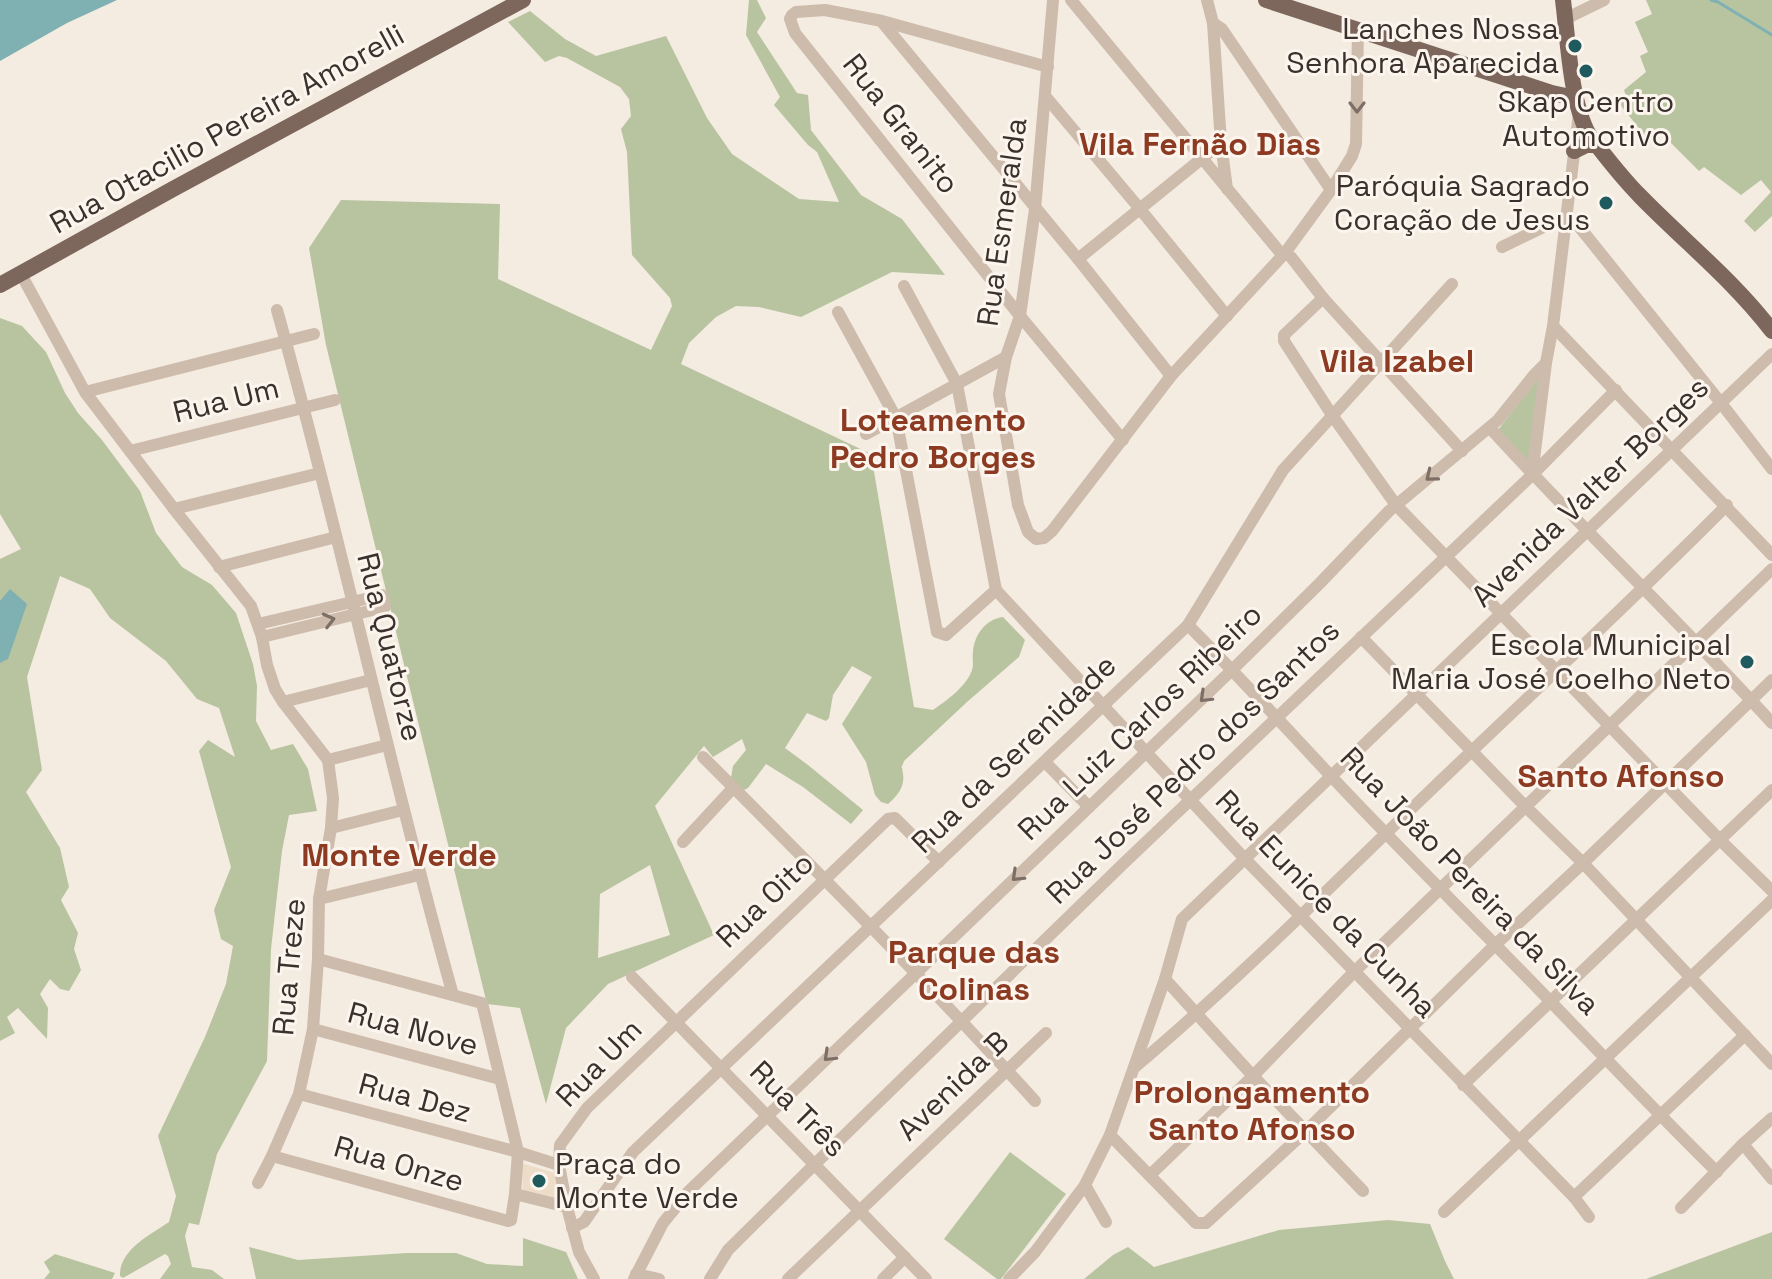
<svg xmlns="http://www.w3.org/2000/svg" width="1772" height="1279" font-family="'Space Grotesk',sans-serif">
  <rect width="100%" height="100%" fill="#f4ebe1"/>
  <g fill="#b8c4a0" fill-rule="evenodd">
    <path d="M749,0H757L766,18L757,32L797,93L808,95L811,130L861,195L902,219L945,275L892,272L801,317L759,307L736,306L716,317L689,343L681,364L871,454L914,707L933,710C946,701 967,686 972,670C974,665 972,658 973,652C974,635 986,619 1003,617L1025,640L1019,657L967,702L904,761C900,772 902,763 903,774C905,787 897,796 888,804L881,802L875,795L866,762L842,724L872,677L852,666L833,695L829,718L826,721L807,713L785,748L808,765L863,810L851,824L803,787L766,764L748,788L744,790L731,778L733,766L746,750L742,739L713,757L704,746L655,806L714,935L608,984L566,1028L546,1104L520,1008L487,1004L326,345L309,248L341,200L500,204L498,279L651,350L672,306L670,298L632,255L627,152L621,129L631,116L629,99L620,87L567,58L559,56L545,62L508,22L530,11L565,39L596,56L666,36L707,118L732,154L799,199L839,202L817,152L808,145L774,105L780,97L746,35ZM650,865L670,935L598,958L600,894Z"/>
    <polygon points="1646,0 1772,0 1772,216 1755,232 1744,221 1771,192 1761,180 1741,195 1704,167 1699,171 1661,133 1650,142 1618,102 1627,99 1624,90 1646,72 1640,56 1648,52 1635,22 1652,14"/>
    <path d="M0,318L22,326L46,352L65,393L78,413L102,440L140,491L156,533L182,567L212,585L236,613L253,664L257,686L256,721L271,750L293,744L308,769L317,811L289,815L282,851L271,949L267,1061L217,1154L199,1225L189,1223L185,1236L192,1267L212,1270L224,1279H160L171,1264L168,1256L165,1254L123,1278L120,1276C119,1250 150,1235 169,1222L176,1196L158,1136L205,1037L226,984L233,946L221,939L214,910L231,867L199,751L208,740L235,757L219,708L197,699L166,661L110,618L90,589L60,576L27,677L42,770L26,792L60,848L69,887L61,900L78,933L74,949L81,970L69,991L60,989L50,979L40,994L48,1008L47,1039L18,1008L7,1017L15,1033L0,1041V559L21,549L0,514Z"/>
    <polygon points="1539,377 1528,462 1498,430"/>
    <polygon points="1010,1152 1066,1194 1001,1279 997,1279 944,1239"/>
    <polygon points="1388,1220 1430,1224 1445,1261 1454,1279 1084,1279 1113,1255 1128,1247 1154,1267 1279,1230"/>
    <polygon points="1772,1232 1772,1279 1646,1279"/>
    <polygon points="523,1238 566,1252 578,1279 256,1279 249,1247 298,1260 407,1253 456,1253 487,1264 523,1266"/>
    <polygon points="55,1254 115,1273 112,1279 44,1279 50,1272 44,1262"/>
  </g>
  <polygon fill="#ecdcc8" points="524,1164 555,1173 561,1200 523,1191 522,1166"/>
  <g fill="#7fb0b2">
    <polygon points="0,0 117,0 67,23 0,61"/>
    <polygon points="10,589 27,604 8,659 0,663 0,601"/>
  </g>
  <g fill="none" stroke-linecap="round" stroke-linejoin="round">
    <polyline stroke="#7fb0b2" stroke-width="3" points="1711,0 1718,2 1772,35"/>
    <g stroke="#cdbbac" stroke-width="12">
      <polyline points="1053,0 1035,209 1020,316 1006,357 999,394 1018,505 1028,532 1036,539 1044,538 1052,531 1171,376 1285,253 1331,190 1352,156 1356,144 1358,29"/>
      <polyline points="1071,0 1279,251 1291,257 1323,298 1462,451"/>
      <polyline points="1207,0 1213,23 1221,143 1227,189"/>
      <polyline points="1565,19 1604,0"/>
      <polyline points="882,22 1078,259 1171,376"/>
      <polyline points="1213,23 1222,29 1331,190"/>
      <polyline points="1048,67 882,21 825,10 796,12 792,15 790,19 795,33 1020,316 1123,440"/>
      <polyline points="1046,97 1140,209 1227,316"/>
      <polyline points="1502,247 1558,220 1577,224 1721,403 1772,469"/>
      <polyline points="1078,259 1221,143"/>
      <polyline points="21,274 85,392 174,509 251,606 262,637 267,665 275,689 283,702 328,760 333,798 331,828 319,899 318,959 313,1029 299,1094 272,1156 258,1183"/>
      <polyline points="904,286 957,384 996,590"/>
      <polyline points="1323,298 1284,335 1284,341 1332,415 1396,505 1719,839 1772,891"/>
      <path d="M277,310C341,537 389,768 453,995"/>
      <polyline points="838,312 896,418 937,632 946,635 996,590"/>
      <polyline points="1553,326 1772,555"/>
      <polyline points="85,392 314,334"/>
      <path d="M1490,428C1581,528 1680,622 1772,723"/>
      <polyline points="866,434 1006,357"/>
      <polyline points="130,451 335,400"/>
      <polyline points="1532,475 1546,363 1553,326 1579,113"/>
      <polyline points="174,509 320,473"/>
      <polyline points="219,567 336,537"/>
      <polyline points="996,590 1245,859 1574,1197 1589,1217"/>
      <polyline points="258,624 382,595 385,607 262,637"/>
      <path d="M1188,625C1237,674 1283,725 1330,775C1402,852 1478,926 1551,1002C1606,1059 1660,1116 1717,1172"/>
      <polyline points="1361,637 1526,807 1583,863 1772,1064"/>
      <polyline points="283,702 371,680"/>
      <path d="M703,757C816,870 928,983 1035,1101"/>
      <polyline points="328,760 387,745"/>
      <polyline points="1045,762 1089,807"/>
      <polyline points="331,828 403,810"/>
      <polyline points="683,842 733,788"/>
      <polyline points="319,899 419,875"/>
      <polyline points="632,977 926,1279"/>
      <polyline points="1165,979 1253,1076 1363,1191"/>
      <polyline points="313,1029 500,1079"/>
      <path d="M1135,1067C1239,979 1335,882 1433,788C1531,694 1631,602 1727,505"/>
      <polyline points="1463,1085 1772,790"/>
      <polyline points="299,1094 518,1152 559,1165"/>
      <polyline points="1110,1135 1196,1223 1206,1223 1306,1131 1495,945 1583,863 1772,680"/>
      <polyline points="1743,1144 1772,1179"/>
      <polyline points="272,1156 508,1221 511,1220 515,1194 518,1152 482,1003 318,959"/>
      <polyline points="1150,1175 1253,1076 1354,972 1772,569"/>
      <polyline points="1085,1185 1106,1222"/>
      <polyline points="515,1194 567,1207"/>
      <polyline points="1574,1197 1745,1035"/>
      <polyline points="1681,1208 1743,1144 1772,1118"/>
      <polyline points="1444,1212 1772,900"/>
      <polyline points="572,1228 584,1222 633,1152 1188,625 1283,470 1452,284"/>
      <polyline points="636,1274 659,1279"/>
      <polyline points="594,1279 579,1252 567,1207 559,1165 560,1145 587,1108 888,819 895,818 939,862"/>
      <polyline points="634,1279 663,1223 689,1191 1233,669 1320,583 1389,511 1498,420 1534,375 1546,363"/>
      <polyline points="710,1279 728,1250 815,1164 1123,864 1532,475 1616,390"/>
      <polyline points="788,1279 1046,1033"/>
      <polyline points="883,1279 905,1257"/>
      <polyline points="1009,1279 1035,1252 1085,1185 1110,1135 1165,979 1182,919 1772,354"/>
    </g>
    <g stroke="#7d675c" stroke-width="16">
      <polyline points="1266,0 1552,93 1575,98"/>
      <path d="M1563,0C1568,39 1570,101 1589,135C1605,156 1622,178 1641,197C1685,242 1734,281 1772,331"/>
      <polyline points="1574,151 1586,145 1596,145"/>
      <polyline points="0,285 173,189 523,0"/>
    </g>
  </g>
  <defs><path id="oneway-chevron" d="M-2-3.5L2.5 0L-2 3.5" fill="none" stroke-width="1.6" stroke-linecap="round" stroke-linejoin="round" transform="scale(2)"/></defs>
  <g stroke="#7d6f65">
    <use href="#oneway-chevron" transform="translate(1357 107) rotate(90)"/>
    <use href="#oneway-chevron" transform="translate(1431 476) rotate(141)"/>
    <use href="#oneway-chevron" transform="translate(329 620) rotate(-14)"/>
    <use href="#oneway-chevron" transform="translate(1205 697) rotate(136)"/>
    <use href="#oneway-chevron" transform="translate(1017 876) rotate(136)"/>
    <use href="#oneway-chevron" transform="translate(829 1056) rotate(136)"/>
  </g>
  <g fill="#1f5a5e" stroke="#fbf5ee" stroke-width="3">
    <circle cx="1575" cy="46" r="8"/>
    <circle cx="1586" cy="71" r="8"/>
    <circle cx="1606" cy="203" r="8"/>
    <circle cx="1747" cy="662" r="8"/>
    <circle cx="539" cy="1181" r="8"/>
  </g>
  <g text-anchor="middle" stroke-width="6" stroke-linejoin="round" paint-order="stroke">
    <g font-size="30" fill="#3b302b" stroke="#fbf5ee" text-anchor="end">
      <text x="1559" y="39">Lanches Nossa<tspan x="1559" dy="34">Senhora Aparecida</tspan></text>
      <text x="1586" y="112" text-anchor="middle">Skap Centro<tspan x="1586" dy="34">Automotivo</tspan></text>
      <text x="1590" y="196">Paróquia Sagrado<tspan x="1590" dy="34">Coração de Jesus</tspan></text>
      <text x="1731" y="655">Escola Municipal<tspan x="1731" dy="34">Maria José Coelho Neto</tspan></text>
      <text x="555" y="1174" text-anchor="start">Praça do<tspan x="555" dy="34">Monte Verde</tspan></text>
    </g>
    <g font-size="30" fill="#3b302b" stroke="#fbf5ee">
      <text transform="translate(901 124) rotate(52)" y="10">Rua Granito</text>
      <text transform="translate(227 129) rotate(-29)" y="10">Rua Otacilio Pereira Amorelli</text>
      <text transform="translate(1002 222) rotate(-82)" y="10">Rua Esmeralda</text>
      <text transform="translate(226 400) rotate(-14)" y="10">Rua Um</text>
      <text transform="translate(1590 492) rotate(-44)" y="10">Avenida Valter Borges</text>
      <text transform="translate(390 647) rotate(76)" y="10">Rua Quatorze</text>
      <text transform="translate(1140 722) rotate(-44)" y="10">Rua Luiz Carlos Ribeiro</text>
      <text transform="translate(1014 754) rotate(-44)" y="10">Rua da Serenidade</text>
      <text transform="translate(1193 762) rotate(-44)" y="10">Rua José Pedro dos Santos</text>
      <text transform="translate(1470 881) rotate(46)" y="10">Rua João Pereira da Silva</text>
      <text transform="translate(765 900) rotate(-44)" y="10">Rua Oito</text>
      <text transform="translate(1326 904) rotate(46)" y="10">Rua Eunice da Cunha</text>
      <text transform="translate(289 967) rotate(-85)" y="10">Rua Treze</text>
      <text transform="translate(413 1029) rotate(15)" y="10">Rua Nove</text>
      <text transform="translate(599 1063) rotate(-46)" y="10">Rua Um</text>
      <text transform="translate(953 1086) rotate(-44)" y="10">Avenida B</text>
      <text transform="translate(415 1098) rotate(15)" y="10">Rua Dez</text>
      <text transform="translate(798 1109) rotate(45)" y="10">Rua Três</text>
      <text transform="translate(399 1164) rotate(16)" y="10">Rua Onze</text>
    </g>
    <g font-size="32" font-weight="bold" fill="#8c3b22" stroke="#fbf5ee">
      <text x="1200" y="155">Vila Fernão Dias</text>
      <text x="1397" y="372">Vila Izabel</text>
      <text x="933" y="431">Loteamento<tspan x="933" dy="37">Pedro Borges</tspan></text>
      <text x="1621" y="787">Santo Afonso</text>
      <text x="399" y="866">Monte Verde</text>
      <text x="974" y="963">Parque das<tspan x="974" dy="37">Colinas</tspan></text>
      <text x="1252" y="1103">Prolongamento<tspan x="1252" dy="37">Santo Afonso</tspan></text>
    </g>
  </g>
</svg>
